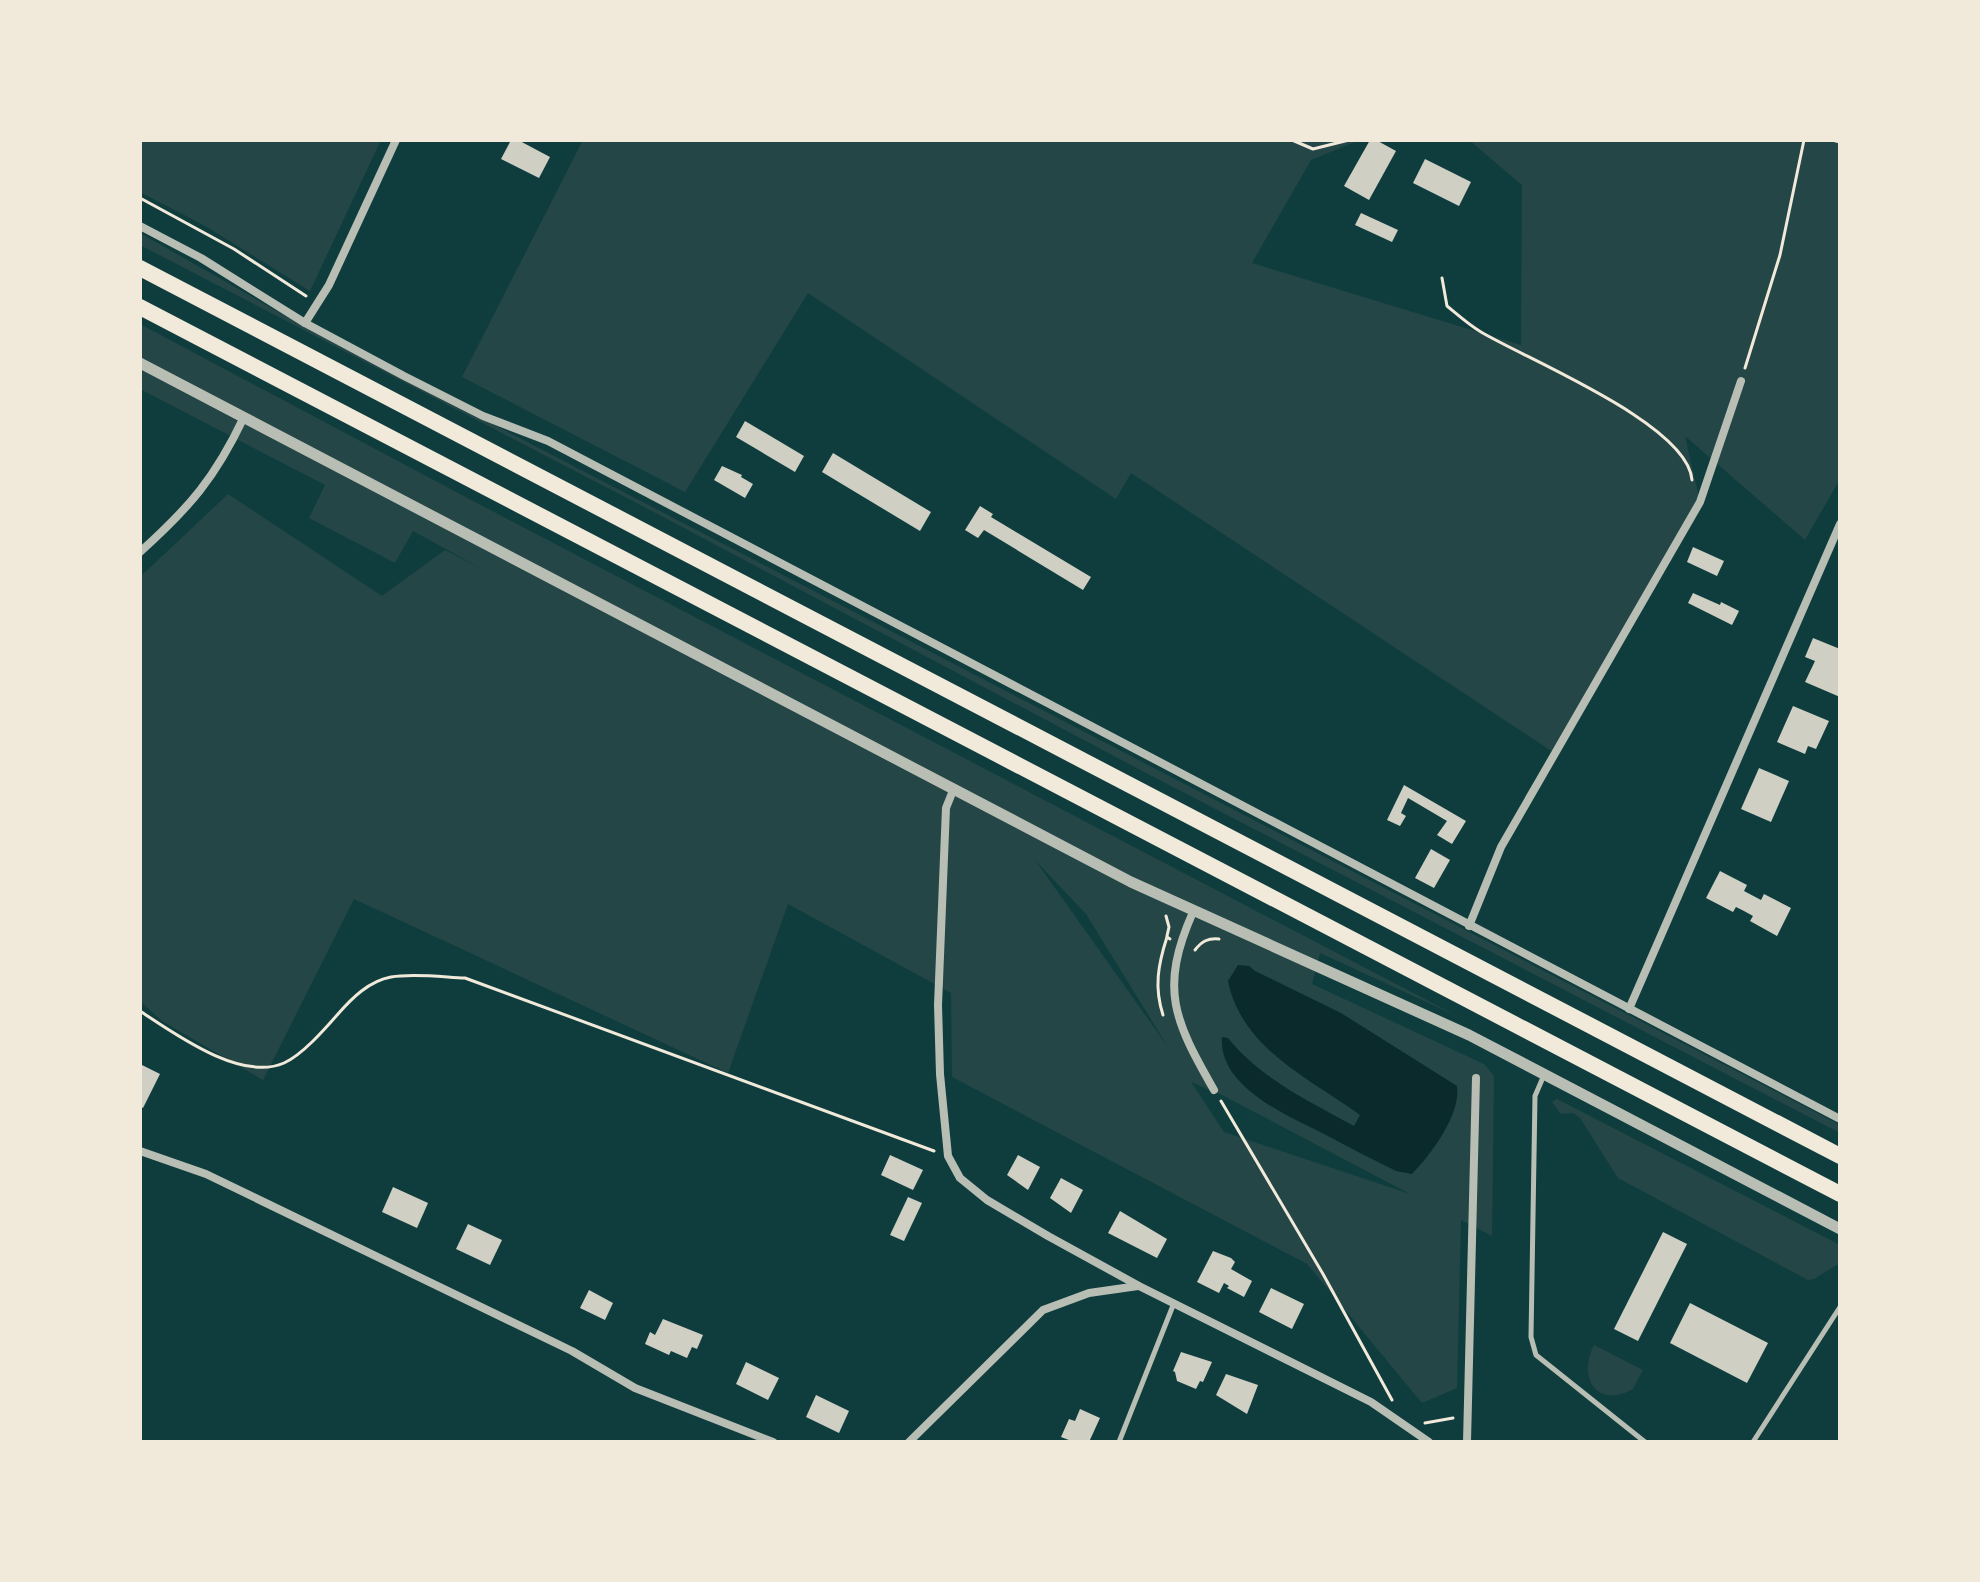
<svg xmlns="http://www.w3.org/2000/svg" width="1980" height="1582" font-family="Overpass,sans-serif">
  <rect width="100%" height="100%" fill="#0f3d3e"/>
  <g fill="#244646" fill-rule="evenodd">
    <polygon points="140,140 381,140 310,291 207,227 140,192"/>
    <polygon points="583,140 1360,140 1311,160 1252,263 1521,345 1522,185 1469,140 1840,140 1840,479 1805,540 1685,436 1700,502 1556,754 1131,473 1116,499 808,293 685,492 462,377"/>
    <polygon points="140,233 291,319 1840,1125 1840,1133 1146,773 650,510 140,245"/>
    <path d="M140,324L475,502L1459,1017L1320,953L1312,984L1484,1064L1494,1076L1492,1236L1461,1220L1457,1388L1422,1403L1307,1264L952,1077L951,993L788,904L728,1073L354,899L263,1080L162,1021L140,1001V577L228,494L382,596L445,550L484,570L413,531L395,563L309,518L325,485L140,389ZM1035,860L1086,914L1168,1047ZM1191,1082L1224,1096L1410,1194L1224,1132Z"/>
    <polygon points="1557,1099 1840,1245 1840,1263 1814,1279 1808,1280 1618,1178 1580,1118 1573,1113 1561,1114 1552,1102"/>
    <path d="M1594,1345L1643,1370L1633,1389C1597,1409 1577,1378 1594,1345Z"/>
  </g>
  <path fill="#0a2a2b" d="M1238,965L1249,966L1255,971L1341,1013L1457,1086C1461,1115 1431,1154 1412,1174L1396,1171C1372,1159 1348,1147 1324,1134C1288,1116 1218,1087 1222,1037L1228,1038C1261,1079 1309,1101 1354,1126L1360,1115C1309,1078 1242,1049 1228,981Z"/>
  <g fill="#cfcfc3">
    <polygon points="511,140 518,140 550,157 539,178 501,159"/>
    <polygon points="1370,140 1376,140 1396,151 1369,200 1344,186"/>
    <polygon points="1425,159 1471,182 1459,206 1413,183"/>
    <polygon points="1361,213 1398,230 1392,242 1355,225"/>
    <polygon points="745,421 804,456 795,472 736,437"/>
    <polygon points="833,453 931,512 920,531 822,472"/>
    <polygon points="722,466 742,475 741,477 753,484 745,498 714,480"/>
    <polygon points="980,506 993,514 991,517 1091,577 1083,590 984,530 978,538 965,530"/>
    <polygon points="1693,547 1724,561 1717,576 1687,562"/>
    <polygon points="1693,593 1720,605 1721,602 1739,611 1732,625 1688,603"/>
    <polygon points="1813,638 1840,649 1840,697 1805,682 1815,661 1805,657"/>
    <polygon points="1793,706 1829,721 1816,749 1808,746 1805,754 1777,742"/>
    <polygon points="1759,768 1789,781 1771,822 1741,809"/>
    <polygon points="1404,785 1466,821 1452,844 1437,835 1447,821 1408,798 1401,813 1406,816 1400,826 1387,820"/>
    <polygon points="1431,849 1450,860 1434,888 1415,878"/>
    <polygon points="1720,871 1747,885 1744,891 1761,900 1764,894 1791,908 1777,936 1750,921 1753,916 1744,911 1736,907 1733,912 1706,898"/>
    <polygon points="140,1064 160,1074 143,1108 140,1106"/>
    <polygon points="890,1155 923,1170 913,1190 881,1175"/>
    <polygon points="1018,1155 1040,1167 1028,1190 1007,1175"/>
    <polygon points="1061,1178 1083,1190 1071,1213 1050,1198"/>
    <polygon points="393,1187 428,1203 417,1228 382,1212"/>
    <polygon points="908,1197 922,1203 904,1241 890,1235"/>
    <polygon points="1120,1211 1167,1239 1157,1258 1108,1233"/>
    <polygon points="468,1224 502,1240 490,1265 456,1249"/>
    <polygon points="1663,1232 1687,1244 1638,1341 1614,1329"/>
    <polygon points="1213,1251 1231,1258 1235,1262 1231,1269 1252,1281 1244,1297 1227,1288 1229,1286 1224,1283 1219,1293 1197,1282"/>
    <polygon points="1271,1288 1304,1304 1292,1329 1259,1312"/>
    <polygon points="589,1290 613,1303 605,1320 580,1308"/>
    <polygon points="1690,1303 1768,1343 1747,1383 1670,1343"/>
    <polygon points="663,1319 703,1335 697,1349 692,1347 687,1358 671,1351 669,1355 645,1344 650,1332 655,1335"/>
    <polygon points="1181,1352 1212,1362 1203,1382 1200,1381 1196,1389 1177,1381 1175,1372 1173,1371"/>
    <polygon points="746,1362 779,1378 768,1400 736,1384"/>
    <polygon points="1226,1374 1258,1385 1247,1414 1216,1395"/>
    <polygon points="816,1395 849,1411 839,1433 806,1417"/>
    <polygon points="1080,1409 1100,1418 1089,1442 1074,1442 1061,1437 1069,1419 1075,1421"/>
  </g>
  <g fill="none" stroke-linecap="round" stroke-linejoin="round">
    <g stroke="#f1e9da" stroke-width="3">
      <polyline points="1292,140 1313,149 1349,140"/>
      <polyline points="1832,140 1840,142"/>
      <polyline points="140,198 234,249 306,296"/>
      <path d="M1442,278L1447,306C1458,315 1469,325 1481,332C1528,360 1688,424 1692,480"/>
      <polyline points="1745,368 1780,255 1804,140"/>
      <polyline points="1166,916 1169,927 1167,936"/>
      <path d="M1195,950C1202,941 1208,938 1219,939"/>
      <path d="M140,1011C175,1034 241,1082 284,1063C302,1055 324,1030 338,1014C352,998 369,981 391,977C412,973 443,977 465,978L934,1151"/>
      <path d="M1163,1015C1154,987 1158,965 1167,937L1170,939"/>
      <polyline points="1221,1101 1323,1274 1392,1400"/>
      <polyline points="1425,1423 1453,1418"/>
    </g>
    <g stroke="#b8beb3" stroke-width="5">
      <polyline points="1544,1075 1535,1096 1531,1337 1536,1355 1645,1442"/>
      <polyline points="1119,1442 1174,1303"/>
      <polyline points="1753,1442 1840,1307"/>
    </g>
    <g stroke="#b8beb3" stroke-width="8">
      <polyline points="140,226 201,258 305,323 404,376 483,416 548,441 1840,1119"/>
      <polyline points="305,323 329,285 396,140"/>
      <path d="M140,552C190,507 215,478 244,417"/>
      <polyline points="954,788 946,808 938,1005 940,1074 948,1156 960,1178 987,1200 1048,1236 1139,1286 1371,1402 1429,1442"/>
      <path d="M1193,912C1159,989 1174,1020 1214,1090"/>
      <polyline points="1469,926 1501,847 1700,502 1741,381"/>
      <polyline points="1629,1009 1840,524"/>
      <polyline points="140,1151 206,1174 572,1351 635,1388 773,1442"/>
      <polyline points="909,1442 1043,1310 1089,1293 1138,1286"/>
      <polyline points="1467,1442 1476,1078"/>
    </g>
    <polyline stroke="#b8beb3" stroke-width="11" points="140,363 1131,882 1469,1035 1840,1229"/>
    <g stroke="#f1e9da" stroke-width="16">
      <polyline points="140,268 1840,1156"/>
      <polyline points="140,307 1840,1194"/>
    </g>
  </g>
  <rect width="1980" height="1582" fill="none" stroke="#f1e9da" stroke-width="284"/>
</svg>
